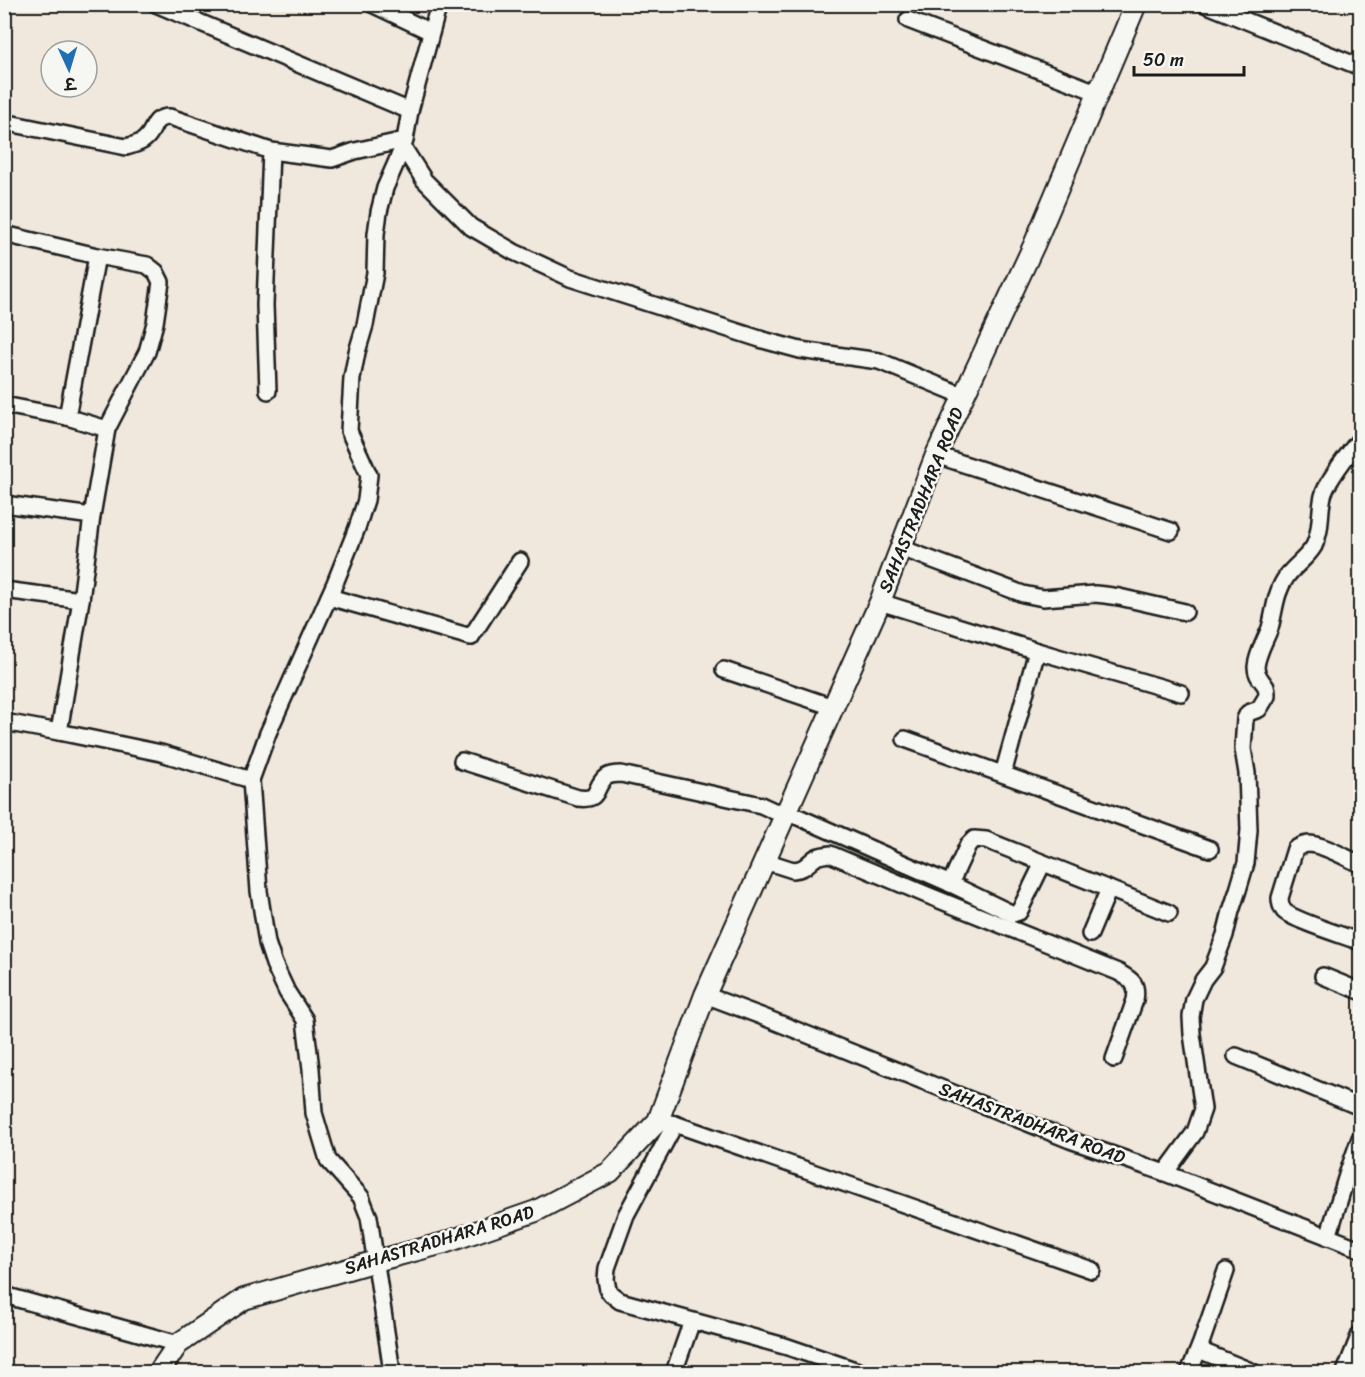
<svg xmlns="http://www.w3.org/2000/svg" width="1365" height="1377" font-family="Sriracha,'Playpen Sans Deva',sans-serif">
  <rect width="100%" height="100%" fill="#f0e8dd"/>
  <filter id="ink" filterUnits="userSpaceOnUse"><feTurbulence type="fractalNoise" baseFrequency=".0167" numOctaves="2"/><feDisplacementMap in="SourceGraphic" scale="12" xChannelSelector="R" yChannelSelector="G"/><feConvolveMatrix kernelMatrix="1 2 1 2 8 2 1 2 1" color-interpolation-filters="sRGB"/></filter>
  <g filter="url(#ink)">
    <g fill="none" stroke-linecap="round" stroke-linejoin="round">
      <defs>
        <g id="minor">
          <polyline points="156,4 410,111"/>
          <polyline points="372,4 431,32"/>
          <polyline points="1205,4 1360,67"/>
          <polyline points="908,20 1099,93"/>
          <path d="M4,122L126,147C132,145 140,144 145,139C156,130 151,117 170,117L271,151L332,159L355,151L405,140L403,147L424,180L471,227L514,252L570,278L763,340L800,350L879,361L964,396"/>
          <polyline points="405,140 410,111 439,4"/>
          <polyline points="4,234 97,256 147,265 156,272 161,282 155,323 147,352 107,429 92,516 81,600 59,732 161,753 251,780"/>
          <polyline points="268,391 265,305 271,151"/>
          <polyline points="4,405 67,417 107,429"/>
          <polyline points="67,417 97,256"/>
          <polyline points="936,455 1171,531"/>
          <polyline points="4,504 92,516"/>
          <polyline points="901,548 1023,594 1043,598 1095,594 1105,595 1119,597 1185,612"/>
          <polyline points="4,590 81,600"/>
          <polyline points="329,597 471,637 520,561"/>
          <polyline points="880,602 1037,651 1181,693"/>
          <polyline points="724,670 833,707"/>
          <polyline points="4,722 59,732"/>
          <polyline points="905,739 1210,849"/>
          <path d="M462,761L578,798C602,801 593,787 606,777C611,774 616,774 621,774L761,805L774,811L787,812L953,885L1013,914L1019,912L1043,863"/>
          <polyline points="1003,774 1037,651"/>
          <path d="M765,861L793,870C805,869 806,865 815,858C819,855 825,855 830,854L927,895L1118,972C1132,980 1138,983 1135,1000L1114,1059"/>
          <path d="M1360,864C1346,858 1325,845 1309,844C1304,844 1300,846 1295,849L1280,898C1280,903 1281,907 1284,911C1293,920 1345,936 1360,942"/>
          <polyline points="950,884 968,845 974,839 986,840 1169,913"/>
          <polyline points="1090,934 1109,889"/>
          <polyline points="1323,976 1360,991"/>
          <polyline points="705,995 761,1016 1070,1140 1165,1173 1360,1249"/>
          <polyline points="1236,1056 1360,1107"/>
          <polyline points="658,1121 675,1124 1092,1270"/>
          <polyline points="675,1124 626,1215 607,1268 606,1279 608,1290 611,1294 620,1301 788,1347 861,1372"/>
          <path d="M1165,1173L1195,1132L1203,1109L1192,1034L1191,1017L1194,999L1203,980L1213,967L1225,935L1231,911L1238,890L1246,863L1249,830L1247,773L1243,749L1245,719L1248,713L1259,709L1267,696C1267,693 1267,690 1266,687C1262,680 1256,676 1256,667C1257,654 1265,641 1270,628C1275,610 1275,592 1287,576C1295,565 1307,558 1314,546C1322,530 1319,513 1323,496C1327,480 1350,452 1360,439"/>
          <polyline points="1328,1237 1348,1172 1360,1138"/>
          <polyline points="1226,1271 1200,1346 1204,1352 1253,1372"/>
          <polyline points="4,1295 178,1344"/>
          <polyline points="392,1372 369,1217 361,1197 328,1160 314,1113 311,1069 305,1020 287,992 274,964 267,943 259,891 251,780 268,733 335,583 357,528 366,500 369,475 349,431 352,378 357,352 365,325 375,273 376,234 379,212 385,188 403,147"/>
          <polyline points="674,1372 692,1321"/>
          <polyline points="1189,1372 1200,1346"/>
          <polyline points="1345,1372 1360,1334"/>
        </g>
        <polyline id="major" points="159,1372 178,1344 244,1299 376,1261 444,1243 536,1211 610,1172 658,1121 705,995 880,602 936,455 1034,245 1136,4"/>
      </defs>
      <use href="#minor" stroke="#1c1c1c" stroke-width="20"/>
      <use href="#major" stroke="#1c1c1c" stroke-width="24"/>
      <use href="#minor" stroke="#f6f6f2" stroke-width="15"/>
      <use href="#major" stroke="#f6f6f2" stroke-width="20"/>
    </g>
  </g>
  <g text-anchor="middle" stroke-width="5" stroke-linejoin="round" paint-order="stroke">
    <g font-size="18" fill="#1c1c1c" stroke="#f6f6f2">
      <text transform="translate(921 500) rotate(-68)" y="6">SAHASTRADHARA ROAD</text>
      <text transform="translate(1032 1123) rotate(21)" y="6">SAHASTRADHARA ROAD</text>
      <text transform="translate(439 1240) rotate(-17)" y="6">SAHASTRADHARA ROAD</text>
    </g>
  </g>
  <rect width="1365" height="1377" fill="none" stroke="#f6f6f2" stroke-width="24"/>
  <rect x="12" y="12" width="1341" height="1353" fill="none" stroke="#1c1c1c" stroke-width="2" filter="url(#ink)"/>
  <g transform="translate(69 69) rotate(176)"><circle r="28" fill="#f6f6f2" stroke="#9f9f9c" stroke-width="1.5"/>
  <path d="M0-4.5L10 22L0 15L-10 22Z" fill="#1f6fb2"/>
  <text y="-9" font-size="16" font-weight="bold" text-anchor="middle" fill="#1c1c1c">उ</text>
  </g>
  <path d="M1134 66v9h110v-9" fill="none" stroke="#1c1c1c" stroke-width="3"/>
  <text x="1143" y="66" font-size="18" fill="#1c1c1c" stroke="#f6f6f2" stroke-width="4.5" paint-order="stroke">50 m</text>
</svg>
